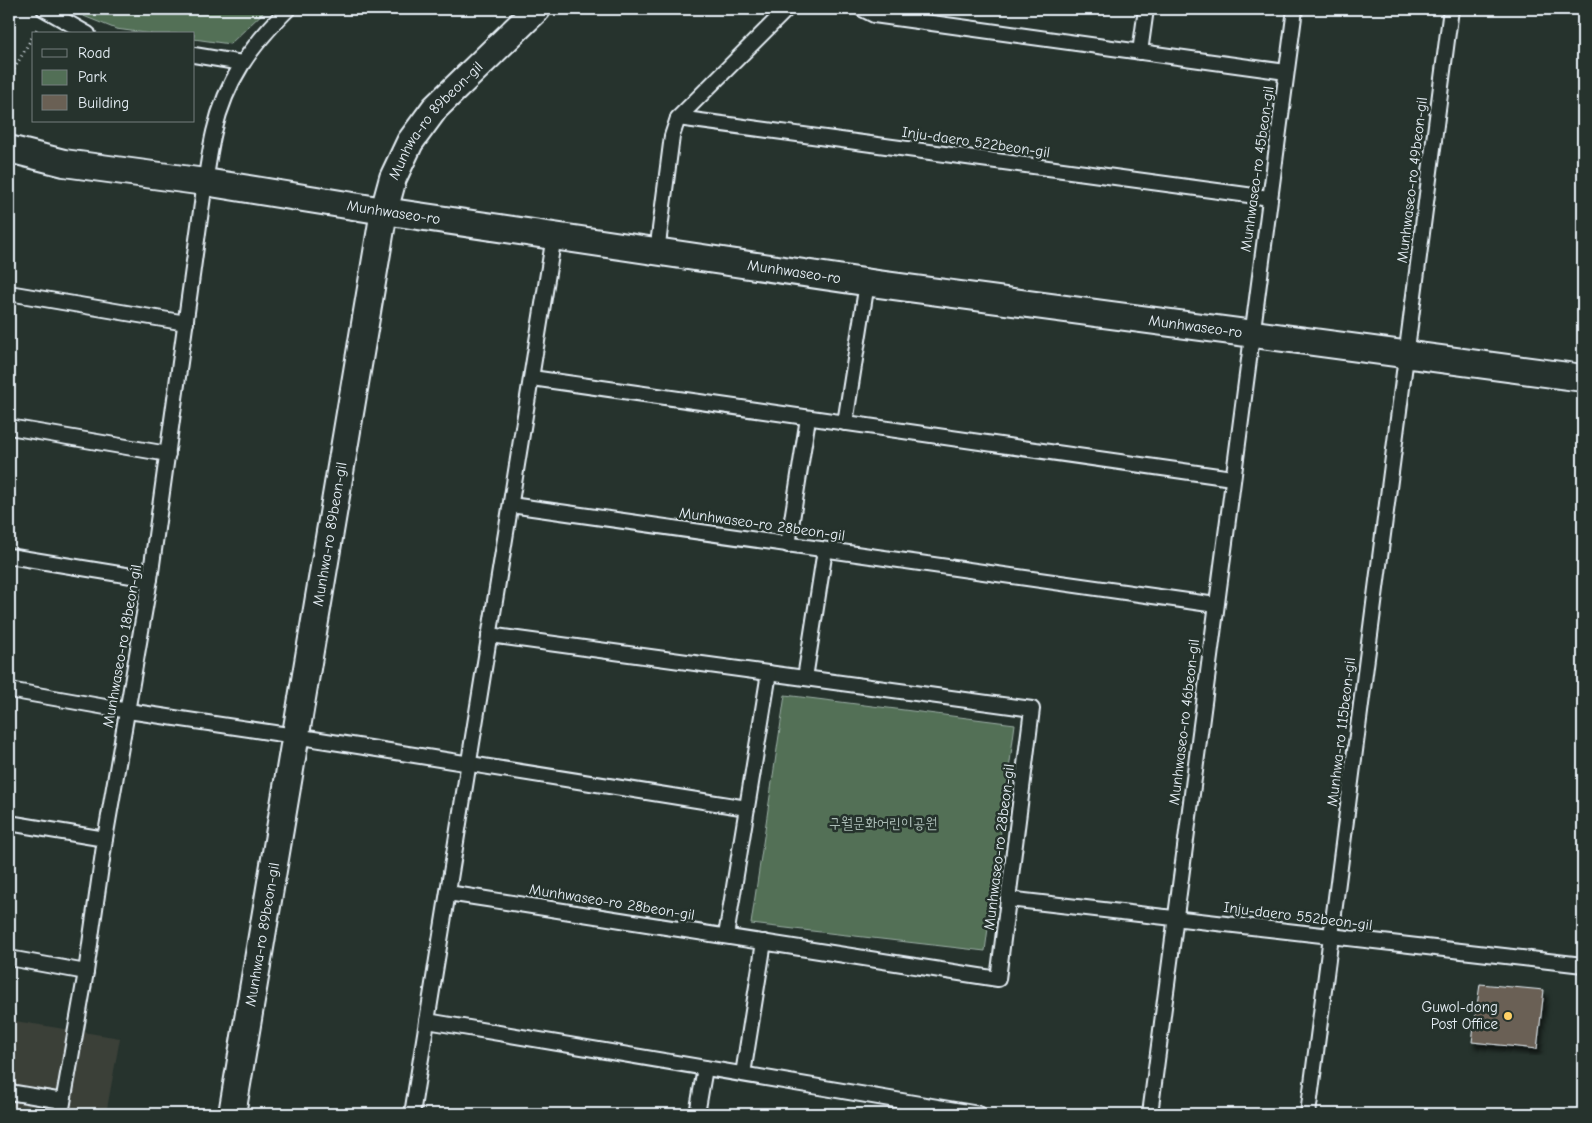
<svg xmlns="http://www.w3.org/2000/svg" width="1592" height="1123" font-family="'Comic Neue','Poor Story',sans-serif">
  <defs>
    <filter id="shadow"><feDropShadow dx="3" dy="5.5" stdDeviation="2.5" flood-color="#0009"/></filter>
  </defs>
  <rect width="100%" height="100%" fill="#26332d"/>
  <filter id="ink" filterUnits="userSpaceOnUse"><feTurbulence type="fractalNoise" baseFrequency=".02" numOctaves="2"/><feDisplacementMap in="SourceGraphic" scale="10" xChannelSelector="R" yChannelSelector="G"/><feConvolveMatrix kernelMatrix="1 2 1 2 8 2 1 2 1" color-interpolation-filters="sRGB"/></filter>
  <g filter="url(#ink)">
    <polygon fill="#3a4039" points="9,1020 120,1038 106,1114 9,1114"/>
    <g fill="#526f56" stroke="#9db0a7">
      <polygon points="66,9 267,9 230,44 194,39 194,34 153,34 116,29"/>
      <polygon points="785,695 1015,724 985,951 751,924"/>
    </g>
    <polygon fill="#6a6054" stroke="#e8f1f8" filter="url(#shadow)" points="1480,984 1544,990 1537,1049 1472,1042"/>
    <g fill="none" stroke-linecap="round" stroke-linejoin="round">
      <defs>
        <g id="service">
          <polyline points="44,9 88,34"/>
          <polyline points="862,9 874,15 1286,72"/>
          <polyline points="1140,52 1146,9"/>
          <polyline points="194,55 242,63"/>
          <polyline points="678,118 1270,198"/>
          <polyline points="657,252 672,136 678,118 787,9"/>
          <polyline points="9,293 186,323"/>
          <polyline points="532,378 1232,478"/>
          <polyline points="845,423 867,283"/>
          <polyline points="9,427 168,454"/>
          <polyline points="511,505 1216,605"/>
          <polyline points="788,545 808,418"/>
          <polyline points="9,556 150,579"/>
          <polyline points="805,678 825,550"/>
          <polyline points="9,690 128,711 295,736 747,808"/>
          <polyline points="9,823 105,839"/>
          <polyline points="448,893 998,979 1032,709 489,635"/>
          <polyline points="1008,899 1583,965"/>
          <polyline points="726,936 769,673"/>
          <polyline points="9,958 86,972"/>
          <polyline points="427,1021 979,1114"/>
          <polyline points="743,1074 764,942"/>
          <polyline points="9,1092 63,1101"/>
          <path d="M61,1114L86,972L105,839L150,579L205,182C208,166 210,149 214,132C226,80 251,46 288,9"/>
          <polyline points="412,1114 554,236"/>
          <polyline points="697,1114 705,1068"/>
          <polyline points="1150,1114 1295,9"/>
          <polyline points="1308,1114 1451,9"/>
        </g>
        <g id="minor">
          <path id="s1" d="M9,149L64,163L205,182L384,211L878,284L1583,378"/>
          <path id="s2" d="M232,1114L384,211L393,178L410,142L435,108L537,9"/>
        </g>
      </defs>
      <use href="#service" stroke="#e8f1f8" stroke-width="18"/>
      <use href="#minor" stroke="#e8f1f8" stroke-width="30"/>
      <polyline stroke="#e8f1f8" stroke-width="3" stroke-dasharray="1 4" stroke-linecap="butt" points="9,78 38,27"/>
      <use href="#service" stroke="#26332d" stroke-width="14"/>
      <use href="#minor" stroke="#26332d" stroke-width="26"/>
    </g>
  </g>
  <circle fill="#ffd166" stroke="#26332d" stroke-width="2" cx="1508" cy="1016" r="5"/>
  <g text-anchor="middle" stroke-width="5" stroke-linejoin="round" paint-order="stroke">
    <g font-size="15" fill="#e8f1f8" stroke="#26332d">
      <text dy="5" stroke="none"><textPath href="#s2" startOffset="1022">Munhwa-ro 89beon-gil</textPath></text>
      <text transform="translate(976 142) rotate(8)" y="5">Inju-daero 522beon-gil</text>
      <text transform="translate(1257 169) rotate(-82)" y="5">Munhwaseo-ro 45beon-gil</text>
      <text transform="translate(1412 180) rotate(-83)" y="5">Munhwaseo-ro 49beon-gil</text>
      <text dy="5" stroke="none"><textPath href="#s1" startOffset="390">Munhwaseo-ro</textPath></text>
      <text dy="5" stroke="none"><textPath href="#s1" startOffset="795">Munhwaseo-ro</textPath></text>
      <text dy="5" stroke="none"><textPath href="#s1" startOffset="1200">Munhwaseo-ro</textPath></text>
      <text transform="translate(762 524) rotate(8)" y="5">Munhwaseo-ro 28beon-gil</text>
      <text dy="5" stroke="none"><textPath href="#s2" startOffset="588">Munhwa-ro 89beon-gil</textPath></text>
      <text transform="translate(122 646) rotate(-80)" y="5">Munhwaseo-ro 18beon-gil</text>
      <text transform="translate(1184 722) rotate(-83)" y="5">Munhwaseo-ro 46beon-gil</text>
      <text transform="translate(1341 732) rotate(-83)" y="5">Munhwa-ro 115beon-gil</text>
      <text transform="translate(999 847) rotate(-83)" y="5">Munhwaseo-ro 28beon-gil</text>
      <text transform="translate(612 902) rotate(9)" y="5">Munhwaseo-ro 28beon-gil</text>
      <text transform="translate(1298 916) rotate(7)" y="5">Inju-daero 552beon-gil</text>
      <text dy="5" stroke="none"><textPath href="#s2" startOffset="182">Munhwa-ro 89beon-gil</textPath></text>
    </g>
    <g font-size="15" fill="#acbdb7" stroke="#26332d">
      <text x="883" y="828">구월문화어린이공원</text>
    </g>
    <g font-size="15" fill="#e8f1f8" stroke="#26332d" text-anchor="end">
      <text x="1498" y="1012">Guwol-dong<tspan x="1498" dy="17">Post Office</tspan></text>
    </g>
  </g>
  <rect width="1592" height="1123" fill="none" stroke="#26332d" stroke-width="30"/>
  <rect x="15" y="15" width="1562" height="1093" fill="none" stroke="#e8f1f8" stroke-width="2" filter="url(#ink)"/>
  <rect x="32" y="32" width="162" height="90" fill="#26332d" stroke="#747f7e"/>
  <rect x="42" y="49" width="25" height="8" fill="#26332d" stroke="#747f7e"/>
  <text x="78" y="58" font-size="15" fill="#e8f1f8">Road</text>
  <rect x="42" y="70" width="25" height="15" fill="#526f56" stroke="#747f7e"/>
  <text x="78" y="82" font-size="15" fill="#e8f1f8">Park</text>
  <rect x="42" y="95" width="25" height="15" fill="#6a6054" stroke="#747f7e"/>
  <text x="78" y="108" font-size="15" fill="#e8f1f8">Building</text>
</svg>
